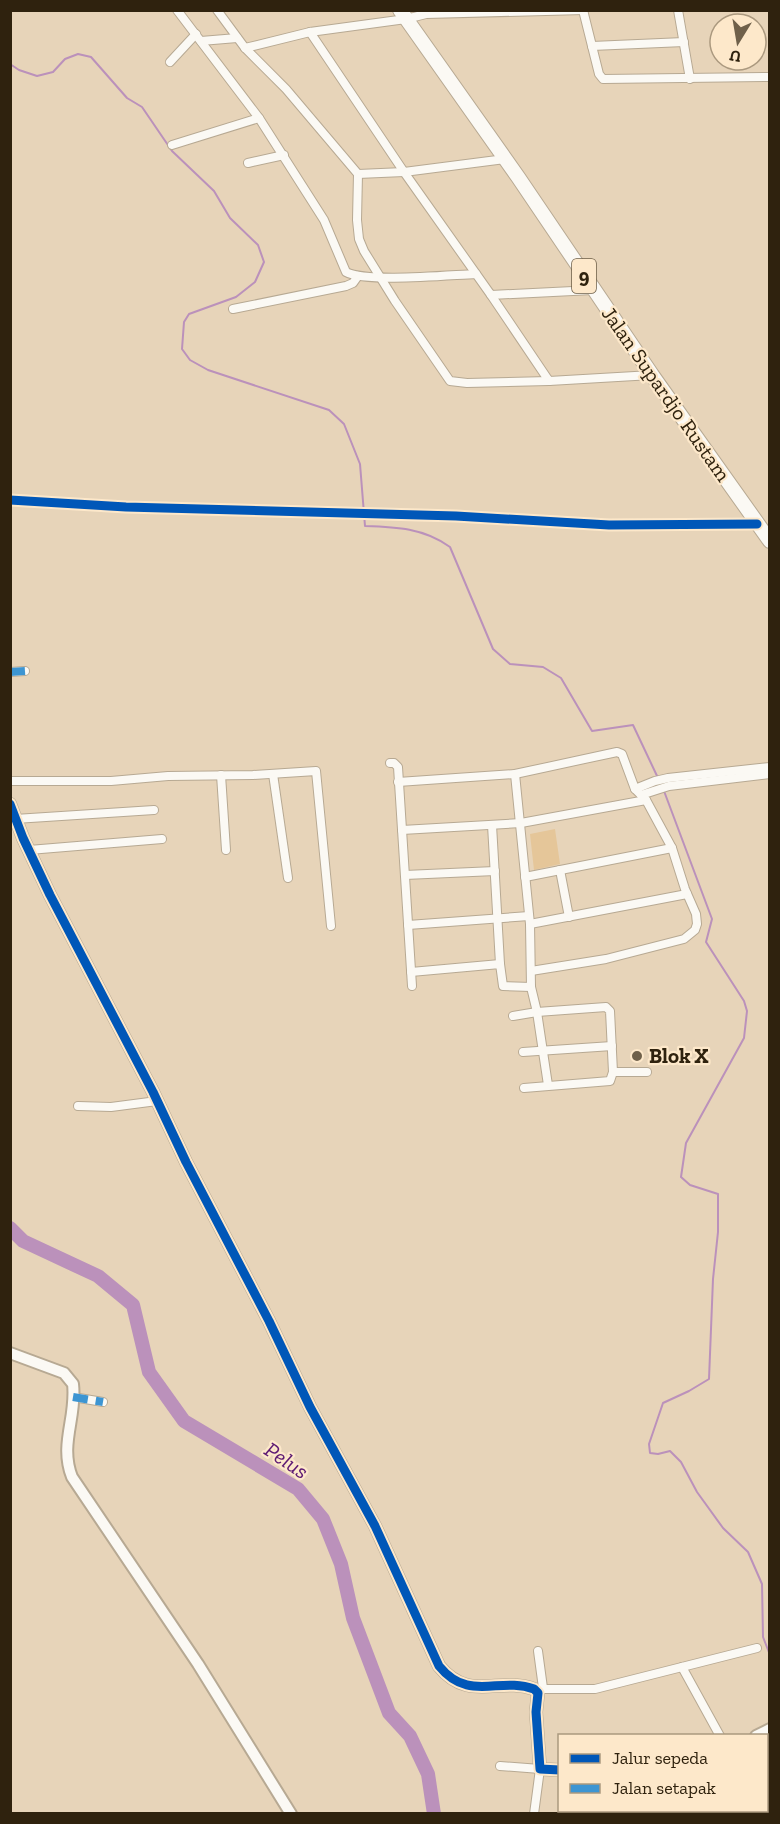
<svg xmlns="http://www.w3.org/2000/svg" width="780" height="1824" font-family="'Zilla Slab',serif">
  <rect width="100%" height="100%" fill="#e7d4b9"/>
  <polygon fill="#e5c699" points="555,829 560,864 534,870 530,834"/>
  <g fill="none" stroke-linecap="round" stroke-linejoin="round">
    <g stroke="#bb91bb" stroke-width="2">
      <path d="M10,64L19,70L37,76L53,72L65,59L78,54L91,57L127,98L142,107L172,151L214,191L230,218L258,245L264,262L255,282L236,297L189,314L184,322L182,349L190,360L208,370L329,410L344,424L360,464L365,526C396,527 424,528 450,547L493,649L510,664L543,667L561,678L592,731L633,725L658,778"/>
      <polyline points="664,791 712,919 706,942 744,1001 747,1011 744,1038 686,1143 681,1177 690,1185 718,1194 718,1232 713,1279 709,1379 689,1391 663,1403 649,1444 650,1453 658,1454 670,1451 681,1462 697,1492 723,1528 748,1552 762,1584 763,1637 770,1655"/>
    </g>
    <polyline stroke="#bb91bb" stroke-width="14" points="10,1228 23,1241 98,1276 133,1305 149,1372 184,1421 298,1489 323,1519 341,1564 353,1618 389,1713 410,1736 428,1774 434,1814"/>
    <defs>
      <g id="street">
        <polyline points="177,10 259,118"/>
        <polyline points="217,10 245,48 286,89 358,174 357,220 359,239 364,251 395,301 450,381 467,383 549,381"/>
        <polyline points="583,10 599,74 603,79 770,77"/>
        <polyline points="678,10 690,79"/>
        <polyline points="310,32 404,172 491,295 593,290"/>
        <polyline points="201,41 237,38"/>
        <polyline points="592,46 684,42"/>
        <polyline points="245,48 310,32 406,19 426,14 584,10"/>
        <polyline points="170,62 196,34"/>
        <path d="M172,145L259,118L324,220L346,272C366,283 450,275 476,274"/>
        <polyline points="248,163 284,155"/>
        <polyline points="358,174 404,172 505,159"/>
        <polyline points="491,295 549,381 652,375"/>
        <polyline points="233,309 346,286 353,283 358,276"/>
        <polyline points="10,500 126,507 456,516 609,525 757,524"/>
        <polyline points="10,672 25,671"/>
        <polyline points="390,763 394,763 398,767 412,986"/>
        <polyline points="273,774 288,878"/>
        <polyline points="221,775 226,850"/>
        <polyline points="10,781 111,781 168,776 253,775 316,771 331,926"/>
        <polyline points="398,782 515,774 617,752 622,754 635,789 646,800 672,848 685,889 696,914 697,924 695,930 684,939 606,959 531,971"/>
        <polyline points="635,789 655,781 668,778 770,767"/>
        <polyline points="641,795 669,786 770,774"/>
        <polyline points="15,819 154,810"/>
        <polyline points="492,825 500,964"/>
        <polyline points="402,830 521,823 646,800"/>
        <polyline points="29,850 162,839"/>
        <polyline points="560,870 569,917"/>
        <polyline points="405,875 495,871"/>
        <polyline points="525,877 672,848"/>
        <polyline points="530,924 687,894"/>
        <polyline points="408,925 529,916"/>
        <polyline points="411,972 500,964 503,986 531,987 530,924 515,774"/>
        <polyline points="531,987 537,1012 548,1085"/>
        <polyline points="513,1016 537,1012 606,1007 610,1011 613,1072 610,1081 524,1088"/>
        <polyline points="523,1052 612,1046"/>
        <polyline points="613,1072 647,1072"/>
        <polyline points="78,1106 111,1107 157,1101"/>
        <polyline points="73,1397 103,1402"/>
        <polyline points="538,1651 543,1688"/>
        <polyline points="682,1667 720,1736"/>
        <polyline points="534,1689 595,1689 757,1648"/>
        <polyline points="500,1766 540,1769 534,1814"/>
        <polyline points="746,1810 747,1814"/>
      </g>
      <g id="secondary">
        <path d="M10,804L23,838L50,895L153,1092L186,1162L269,1321L310,1407L375,1526L439,1666C469,1703 499,1676 534,1689L538,1693L536,1712L540,1769L560,1770"/>
        <path d="M10,1353L64,1373L73,1384C77,1417 59,1444 72,1477L198,1664L291,1814"/>
        <polyline points="756,1736 770,1729"/>
      </g>
      <polyline id="highway" points="400,10 518,177 652,375 770,541"/>
    </defs>
    <use href="#street" stroke="#b7a993" stroke-width="10"/>
    <use href="#secondary" stroke="#b7a993" stroke-width="14"/>
    <use href="#highway" stroke="#b7a993" stroke-width="16"/>
    <use href="#street" stroke="#fbf9f4" stroke-width="8"/>
    <use href="#secondary" stroke="#fbf9f4" stroke-width="10"/>
    <use href="#highway" stroke="#fbf9f4" stroke-width="14"/>
    <g stroke="#3d95d2" stroke-width="8" stroke-dasharray="15 8" stroke-linecap="butt">
      <polyline points="10,672 25,671"/>
      <polyline points="73,1397 103,1402"/>
    </g>
    <defs>
      <g id="cycleway">
        <polyline points="10,500 126,507 456,516 609,525 757,524"/>
        <path d="M10,804L23,838L50,895L153,1092L186,1162L269,1321L310,1407L375,1526L439,1666C469,1703 499,1676 534,1689L538,1693L536,1712L540,1769L560,1770"/>
      </g>
    </defs>
    <use href="#cycleway" stroke="#fde8ca" stroke-width="13"/>
    <use href="#cycleway" stroke="#0057b8" stroke-width="9"/>
  </g>
  <circle fill="#6f604a" stroke="#fde8ca" stroke-width="2" cx="637" cy="1056" r="6"/>
  <g text-anchor="middle" stroke-width="4.5" stroke-linejoin="round" paint-order="stroke">
    <rect fill="#fde8ca" stroke="#6d5d46" stroke-width="1.5" x="572" y="259" width="24" height="34" rx="4.5"/>
    <g font-size="20" font-weight="bold" fill="#2f220e">
      <text x="584" y="283">9</text>
    </g>
    <g font-size="21" fill="#2f220e" stroke="#fde8ca">
      <text transform="translate(666 394) rotate(55)" y="7">Jalan Supardjo Rustam</text>
    </g>
    <g font-size="21" font-weight="bold" fill="#2f220e" stroke="#fde8ca" text-anchor="start">
      <text x="649" y="1063">Blok X</text>
    </g>
    <g font-size="22" font-style="italic" fill="#5d1a73" stroke="#fde8ca">
      <text transform="translate(287 1460) rotate(34)" y="8">Pelus</text>
    </g>
  </g>
  <rect width="780" height="1824" fill="none" stroke="#2f220e" stroke-width="24"/>
  <rect x="558" y="1734" width="210" height="78" fill="#fde8ca" stroke="#ab997f" stroke-width="1.5"/>
  <rect x="570" y="1754" width="30" height="9" fill="#0057b8" stroke="#ab997f" stroke-width="1.5"/>
  <text x="612" y="1764" font-size="18" fill="#2f220e">Jalur sepeda</text>
  <rect x="570" y="1784" width="30" height="9" fill="#3d95d2" stroke="#ab997f" stroke-width="1.5"/>
  <text x="612" y="1794" font-size="18" fill="#2f220e">Jalan setapak</text>
  <g transform="translate(738 42) rotate(191)"><circle r="28" fill="#fde8ca" stroke="#ab997f" stroke-width="1.5"/>
  <path d="M0-4.5L10 22L0 15L-10 22Z" fill="#6f604a"/>
  <text y="-9" font-size="16" font-weight="bold" text-anchor="middle" fill="#2f220e">U</text>
  </g>
</svg>
